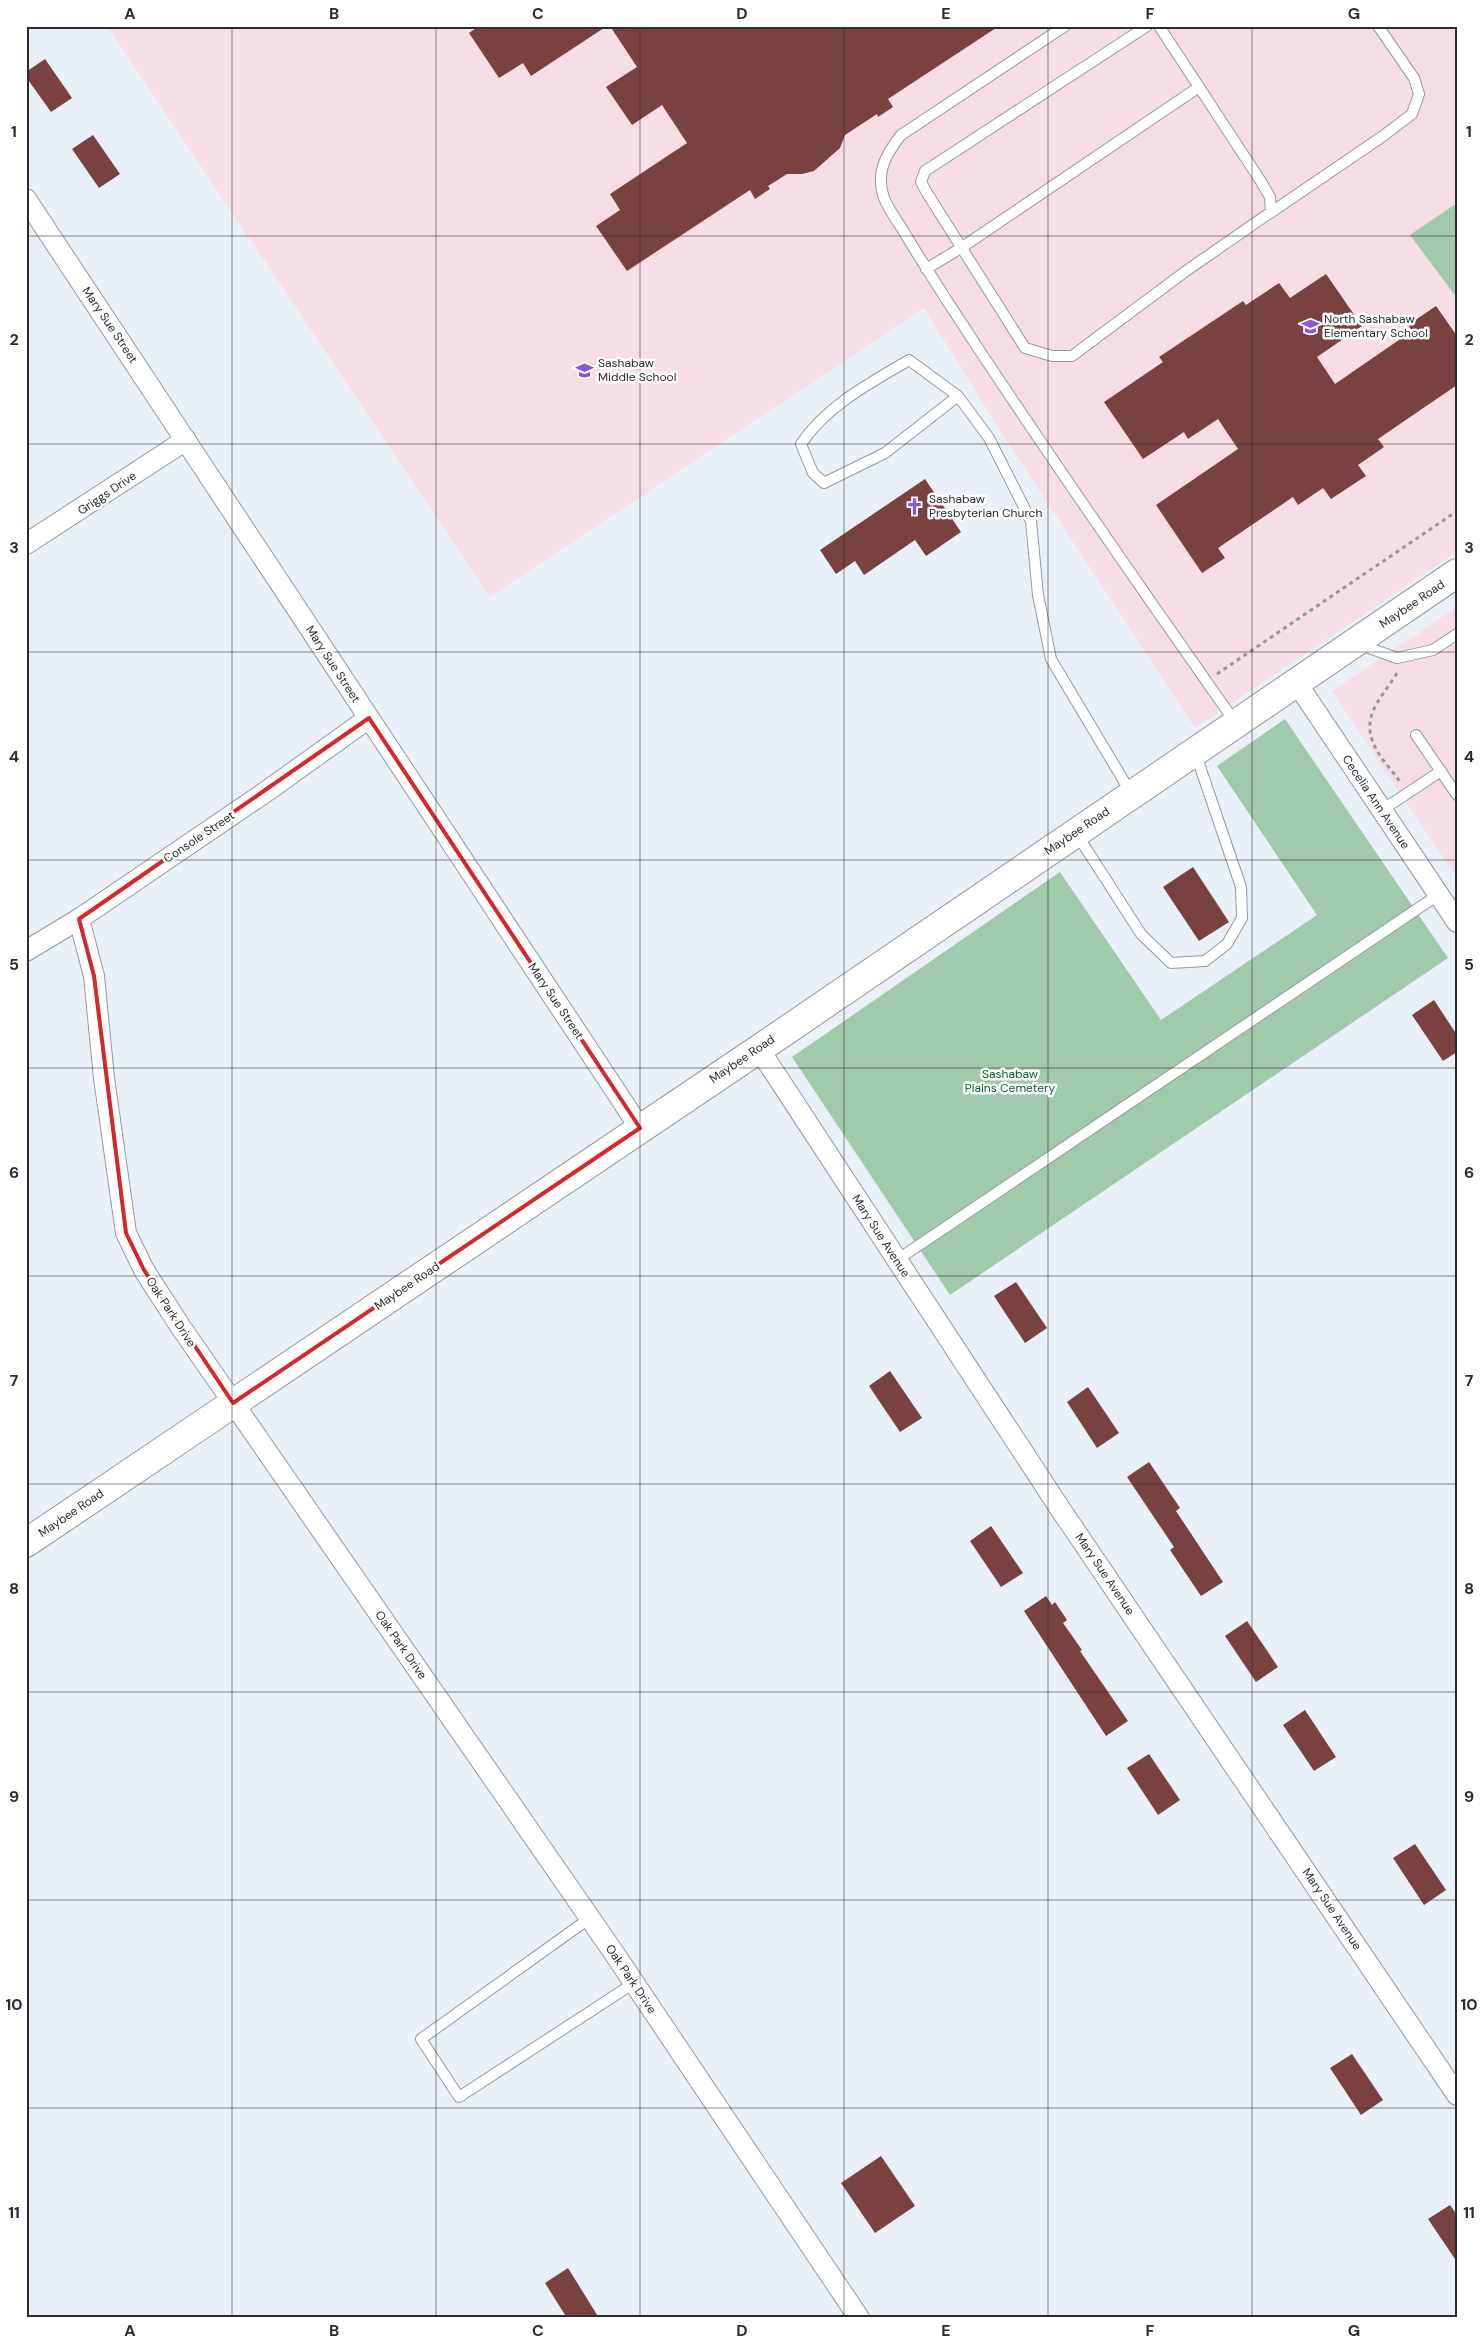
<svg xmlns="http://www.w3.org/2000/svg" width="1483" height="2344" font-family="'DM Sans',sans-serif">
  <rect width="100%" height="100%" fill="#eaf0f8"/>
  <g fill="#f7dee6">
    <polygon points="107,26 1457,26 1457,552 1195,728 1001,432 924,308 490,597"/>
    <polygon points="1457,607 1457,878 1332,691"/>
  </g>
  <g fill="#a1caac">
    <polygon points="1454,205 1457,205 1457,298 1410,235"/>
    <polygon points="1285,719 1448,958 950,1295 792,1057 1060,872 1161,1020 1317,915 1217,766"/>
  </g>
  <g fill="#79413f">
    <polygon points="479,26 607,26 531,76 523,63 499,78 469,33"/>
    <polygon points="610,26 999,26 888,99 893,107 878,117 877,114 845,135 840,148 814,171 802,174 787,174 768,186 770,189 755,199 750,190 627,271 596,226 620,210 610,194 687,143 662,105 632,125 606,87 637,67"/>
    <polygon points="45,59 72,98 51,112 26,77 26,72"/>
    <polygon points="93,135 120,174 99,188 72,149"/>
    <polygon points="1326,274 1362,326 1317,357 1335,384 1412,331 1408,325 1436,306 1457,336 1457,385 1378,439 1384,447 1358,465 1366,476 1331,499 1323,488 1298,505 1293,497 1218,548 1225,558 1202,573 1156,505 1238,449 1218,419 1188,439 1184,432 1143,459 1104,402 1163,362 1159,357 1243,301 1246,305 1279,283 1290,298"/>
    <polygon points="925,479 961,532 926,556 915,540 864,575 855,561 836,574 820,550"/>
    <polygon points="1193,867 1229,922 1199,941 1163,887"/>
    <polygon points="1434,1000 1457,1035 1457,1052 1443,1061 1412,1015"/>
    <polygon points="1016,1282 1047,1328 1025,1343 994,1296"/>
    <polygon points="890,1371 922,1418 900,1432 869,1386"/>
    <polygon points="1088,1387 1119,1433 1097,1448 1067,1402"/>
    <polygon points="1149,1462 1180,1508 1176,1511 1223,1582 1201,1596 1170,1550 1174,1547 1127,1477"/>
    <polygon points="991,1526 1023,1573 1001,1587 970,1541"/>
    <polygon points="1046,1596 1052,1605 1055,1602 1067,1620 1063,1623 1082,1650 1080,1651 1128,1721 1106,1736 1024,1611"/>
    <polygon points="1247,1621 1278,1667 1256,1682 1225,1636"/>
    <polygon points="1305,1710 1336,1757 1314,1771 1283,1725"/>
    <polygon points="1149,1754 1180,1800 1158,1815 1127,1768"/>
    <polygon points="1415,1844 1446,1890 1424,1905 1393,1858"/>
    <polygon points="1352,2054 1383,2100 1361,2115 1330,2068"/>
    <polygon points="881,2156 915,2206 875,2233 841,2183"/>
    <polygon points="1450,2205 1457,2215 1457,2262 1428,2219"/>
    <polygon points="568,2268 599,2318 567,2318 545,2283"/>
  </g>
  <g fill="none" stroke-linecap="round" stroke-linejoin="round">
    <defs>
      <g id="service">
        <path d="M1065,26L901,135C886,154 875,173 884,198C889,211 900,224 907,237C929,273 952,309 976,345C1060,472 1147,597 1235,722"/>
        <polyline points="1147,26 925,171 921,182 927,193 1025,348 1052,356 1072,356 1186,271 1271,212 1270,197 1260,180 1159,26"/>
        <polyline points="1270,213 1383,136 1412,114 1419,94 1414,78 1378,26"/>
        <polyline points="926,269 961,248 1199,87"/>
        <path d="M958,396L885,453L824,483L813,473L801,444C826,406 870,383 909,360L958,396L989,438L1031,521L1038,595L1051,659L1131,793"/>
        <polyline points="1358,644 1397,658 1433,650 1457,634"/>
        <polyline points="1416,735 1457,795"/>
        <polyline points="1382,810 1441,771"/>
        <polyline points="1076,833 1141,934 1171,963 1205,961 1227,944 1242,918 1241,887 1195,752"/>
        <polyline points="897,1260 1438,895"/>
        <polyline points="590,1918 421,2039 459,2097 634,1983"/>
      </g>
      <g id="minor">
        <polyline points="26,199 640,1128"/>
        <polyline points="26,544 186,440"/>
        <polyline points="1296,682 1457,922"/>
        <polyline points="79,919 94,976 104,1078 126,1233 144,1270 180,1326 614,1953 859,2318"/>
        <polyline points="26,951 79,919 267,791 369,718"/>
        <polyline points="759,1049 1059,1507 1457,2095"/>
      </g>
      <polyline id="secondary" points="26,1543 759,1049 1457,573"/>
    </defs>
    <use href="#service" stroke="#9499a1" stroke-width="12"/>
    <use href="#minor" stroke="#9499a1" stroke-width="22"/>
    <use href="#secondary" stroke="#9499a1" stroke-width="30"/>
    <g stroke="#92979c" stroke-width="3" stroke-dasharray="4 4" stroke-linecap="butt">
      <path d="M1397,673C1379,702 1357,719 1379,754C1385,764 1394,772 1400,782"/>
      <polyline points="1217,674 1457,511"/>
    </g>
    <use href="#service" stroke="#fff" stroke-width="10"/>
    <use href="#minor" stroke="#fff" stroke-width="20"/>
    <use href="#secondary" stroke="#fff" stroke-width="28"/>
  </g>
  <path fill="none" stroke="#d62828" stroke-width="4" stroke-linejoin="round" d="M369,718L640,1128L233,1403L144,1270L126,1233L94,976L79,919Z"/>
  <path fill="none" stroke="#2a2c2f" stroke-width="1" stroke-opacity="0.55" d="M232,26V2318M436,26V2318M640,26V2318M844,26V2318M1048,26V2318M1252,26V2318M26,236H1457M26,444H1457M26,652H1457M26,860H1457M26,1068H1457M26,1276H1457M26,1484H1457M26,1692H1457M26,1900H1457M26,2108H1457"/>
  <defs>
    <symbol id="school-bare" viewBox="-9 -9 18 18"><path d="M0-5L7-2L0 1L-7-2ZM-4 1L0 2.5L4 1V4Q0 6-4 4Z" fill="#8858d1" stroke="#fff" stroke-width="2.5" paint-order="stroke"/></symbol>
    <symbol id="church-bare" viewBox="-9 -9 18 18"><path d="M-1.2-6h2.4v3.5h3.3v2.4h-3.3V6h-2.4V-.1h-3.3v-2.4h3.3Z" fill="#8858d1" stroke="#fff" stroke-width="2.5" paint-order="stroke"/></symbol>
  </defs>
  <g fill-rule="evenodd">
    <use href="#school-bare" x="1298" y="314" width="25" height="25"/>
    <use href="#school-bare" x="572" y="358" width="25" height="25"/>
    <use href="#church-bare" x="902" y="494" width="25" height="25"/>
  </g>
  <g text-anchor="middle" stroke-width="5" stroke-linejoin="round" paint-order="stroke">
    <g font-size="12" fill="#2a2c2f" stroke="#fff" text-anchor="start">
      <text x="1324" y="323">North Sashabaw<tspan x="1324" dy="14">Elementary School</tspan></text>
      <text x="598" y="367">Sashabaw<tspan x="598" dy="14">Middle School</tspan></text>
      <text x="929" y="503">Sashabaw<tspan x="929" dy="14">Presbyterian Church</tspan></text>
    </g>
    <g font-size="12" fill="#2a2c2f" stroke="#fff">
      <text transform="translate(110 325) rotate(56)" y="4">Mary Sue Street</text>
      <text transform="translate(107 493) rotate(-34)" y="4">Griggs Drive</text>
      <text transform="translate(1412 604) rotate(-34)" y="4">Maybee Road</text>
      <text transform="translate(333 664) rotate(57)" y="4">Mary Sue Street</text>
      <text transform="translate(1376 802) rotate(56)" y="4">Cecelia Ann Avenue</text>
      <text transform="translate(1077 831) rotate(-34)" y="4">Maybee Road</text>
      <text transform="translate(199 837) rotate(-34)" y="4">Console Street</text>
      <text transform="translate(556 1001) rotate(56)" y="4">Mary Sue Street</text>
      <text transform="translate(742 1059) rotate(-34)" y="4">Maybee Road</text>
      <text transform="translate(881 1236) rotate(57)" y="4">Mary Sue Avenue</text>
      <text transform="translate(407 1286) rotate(-34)" y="4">Maybee Road</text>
      <text transform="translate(171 1312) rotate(57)" y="4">Oak Park Drive</text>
      <text transform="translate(71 1513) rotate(-34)" y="4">Maybee Road</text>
      <text transform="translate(1105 1574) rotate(56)" y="4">Mary Sue Avenue</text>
      <text transform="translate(401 1645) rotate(55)" y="4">Oak Park Drive</text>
      <text transform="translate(1332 1909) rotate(56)" y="4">Mary Sue Avenue</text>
      <text transform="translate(631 1979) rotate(56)" y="4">Oak Park Drive</text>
    </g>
    <g font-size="12" fill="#035f30" stroke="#fff">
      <text x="1010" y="1078">Sashabaw<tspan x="1010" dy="14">Plains Cemetery</tspan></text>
    </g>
  </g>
  <rect width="1483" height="2344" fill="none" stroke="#ffffff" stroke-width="55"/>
  <rect x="28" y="28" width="1428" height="2288" fill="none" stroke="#2a2c2f" stroke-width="2"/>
  <g font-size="16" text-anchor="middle" font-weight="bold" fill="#2a2c2f">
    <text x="130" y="19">A</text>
    <text x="334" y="19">B</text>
    <text x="538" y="19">C</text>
    <text x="742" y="19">D</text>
    <text x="946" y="19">E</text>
    <text x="1150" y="19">F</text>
    <text x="1354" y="19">G</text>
    <text x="14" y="137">1</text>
    <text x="1469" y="137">1</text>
    <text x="14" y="345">2</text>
    <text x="1469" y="345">2</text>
    <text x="14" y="553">3</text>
    <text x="1469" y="553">3</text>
    <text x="14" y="762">4</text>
    <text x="1469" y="762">4</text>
    <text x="14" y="970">5</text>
    <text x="1469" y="970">5</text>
    <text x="14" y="1178">6</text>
    <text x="1469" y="1178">6</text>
    <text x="14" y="1386">7</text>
    <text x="1469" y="1386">7</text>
    <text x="14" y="1594">8</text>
    <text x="1469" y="1594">8</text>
    <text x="14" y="1802">9</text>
    <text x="1469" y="1802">9</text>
    <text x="14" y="2010">10</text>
    <text x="1469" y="2010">10</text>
    <text x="14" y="2218">11</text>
    <text x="1469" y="2218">11</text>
    <text x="130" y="2336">A</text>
    <text x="334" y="2336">B</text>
    <text x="538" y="2336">C</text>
    <text x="742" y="2336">D</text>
    <text x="946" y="2336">E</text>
    <text x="1150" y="2336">F</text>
    <text x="1354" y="2336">G</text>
  </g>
</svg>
